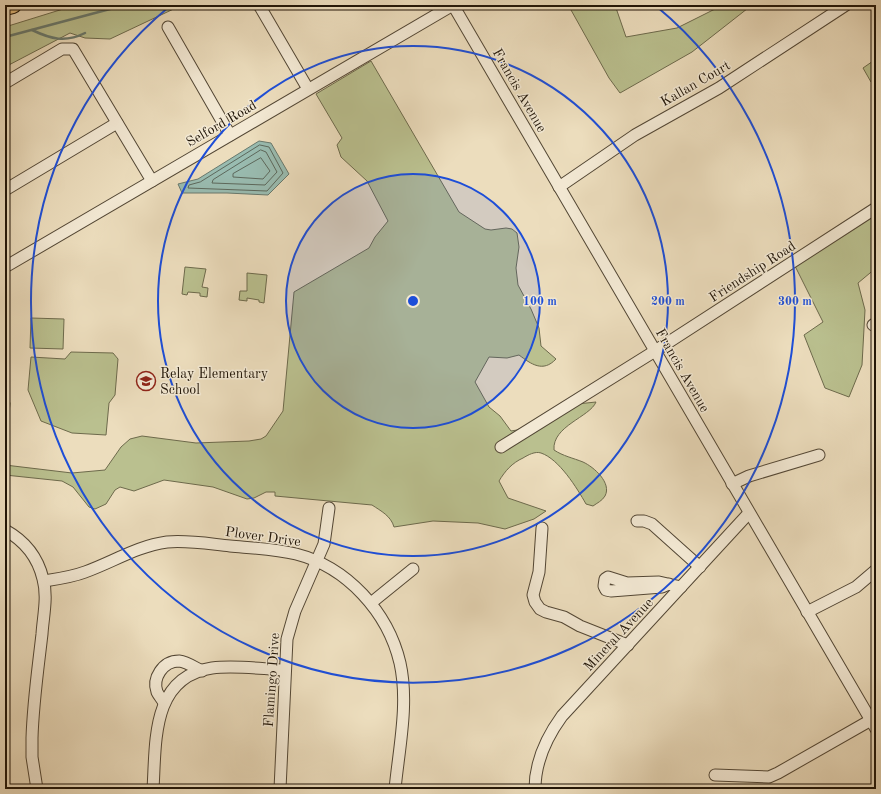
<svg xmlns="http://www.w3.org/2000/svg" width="881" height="794" font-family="'Old Standard TT',serif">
  <rect width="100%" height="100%" fill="#ecddbd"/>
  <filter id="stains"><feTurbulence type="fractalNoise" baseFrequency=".005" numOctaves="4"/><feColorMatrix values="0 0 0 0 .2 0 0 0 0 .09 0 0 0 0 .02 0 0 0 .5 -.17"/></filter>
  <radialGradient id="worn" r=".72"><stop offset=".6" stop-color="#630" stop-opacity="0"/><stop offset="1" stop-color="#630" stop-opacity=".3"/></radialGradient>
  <g fill="#bac08f" stroke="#6d6a4c">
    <polygon points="76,5 182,5 110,39 85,38 70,33 5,67 5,27"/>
    <polygon points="566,5 615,5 626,37 677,28 723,5 752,5 692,52 620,93 609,78 571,10"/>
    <polygon points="876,59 876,79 871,82 863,68"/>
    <path d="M371,61L459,212L485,229L491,230L506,228L512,229L517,233L519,247L516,268L518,285L531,309L539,328L541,346L556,359C543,373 531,364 519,355L507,358L489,357L475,382L489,407L500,416L511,431L517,430L577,404L596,402C590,417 552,426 554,450C563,456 573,458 583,462C594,467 612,483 605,496C602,501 597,503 593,506L586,504C577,488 559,459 541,453C535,451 528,455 523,458C512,463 505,471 499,481L508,498L546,511L534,519L505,529L478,523L433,521L394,527C391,516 381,511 372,505L275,496V492H266L254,498L247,499L213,487L164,480L134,491L120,487L115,490L106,504L95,509L89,507L73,487L62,481L5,475V465L72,473L105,470L121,447L130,439L142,436L196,443L249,441L261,439L266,436L283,411L294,292L369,248L375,237L388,221L367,181L341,157L337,145L342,138L316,94Z"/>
    <polygon points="876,213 876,268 858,283 865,310 862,365 849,397 825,388 804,335 823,322 795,266"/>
    <polygon points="185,267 206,269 202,287 208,288 207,297 200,296 200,293 188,292 187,295 182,294"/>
    <polygon points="247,273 267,275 264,303 259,302 259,300 247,298 247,301 239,300 240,291 247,291"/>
    <polygon points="31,318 64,319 63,349 30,348"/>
    <polygon points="71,352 113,353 118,359 115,395 109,403 106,435 72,433 41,421 28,390 31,357 65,359"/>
    <polygon points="5,393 10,403 6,446 5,446"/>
  </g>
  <polygon fill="#99bcb1" stroke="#69796d" points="259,141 271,143 289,174 268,195 227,193 182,193 178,184 198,179"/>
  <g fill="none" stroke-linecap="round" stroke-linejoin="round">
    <g stroke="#5c685c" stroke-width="1">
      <polygon points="260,145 269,147 283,173 267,191 188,188 189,185 200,182"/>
      <polygon points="261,150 266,152 277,172 265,185 212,183 213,180"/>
      <polygon points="261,158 270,171 263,179 233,177 233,174"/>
    </g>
    <g stroke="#69796d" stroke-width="2.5">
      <path d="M32,30C51,39 65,43 85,33"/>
      <polyline points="5,37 125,5"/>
    </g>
    <defs>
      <g id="minor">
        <polyline points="259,5 308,89"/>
        <polyline points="453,5 876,729"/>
        <polyline points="168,27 230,135"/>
        <polyline points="5,83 62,49 73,49 152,181"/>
        <polyline points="559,187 635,135 719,88 846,5"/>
        <polyline points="5,190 117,123"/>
        <polyline points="5,267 453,5"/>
        <polyline points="873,325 876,323"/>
        <polyline points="501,447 655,351 876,208"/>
        <polyline points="732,484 749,476 819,455"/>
        <polyline points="637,521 644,521 652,524 700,567"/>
        <polyline points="542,528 539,572 533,595 535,602 540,609 546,612 564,617 580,626 628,645"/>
        <path d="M5,530C25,541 38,558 43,579C48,597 43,617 42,634C38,669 33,703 32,738V757L37,789"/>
        <path d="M44,581C57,579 72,577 85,572C113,562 137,546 167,542C188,540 210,544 230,546C252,548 275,549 296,554C347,567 388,612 400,663C409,703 399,748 395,789"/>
        <polyline points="669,584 662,587 611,591 606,590 604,586 605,579 608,577 627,583 659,582 681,587"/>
        <polyline points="371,603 413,569"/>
        <polyline points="807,612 856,587 876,570"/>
        <path d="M164,703C162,699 159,696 157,692C152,678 163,661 179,661C187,662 194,667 202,671"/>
        <polyline points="715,775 769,777 778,773 871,720"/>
        <path d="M153,789C156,742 151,677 212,668C236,665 262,669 285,670"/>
        <polyline points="280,789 287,639 295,611 324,544 329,508"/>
        <path d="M535,789C535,761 546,738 562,716L749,513"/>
      </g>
      <polyline id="highway" points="5,7 13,5"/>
    </defs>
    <use href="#minor" stroke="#534735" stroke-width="13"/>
    <use href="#highway" stroke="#201508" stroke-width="18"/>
    <use href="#minor" stroke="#f3e9d4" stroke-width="11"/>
    <use href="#highway" stroke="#e6be7e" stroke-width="16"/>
  </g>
  <circle cx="413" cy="301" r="127" fill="#1d4ed8" fill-opacity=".12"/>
  <g fill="none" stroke="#1d4ed8" stroke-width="2">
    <circle cx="413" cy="301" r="127"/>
    <circle cx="413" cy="301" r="255"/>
    <path d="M656 6A382 382 0 1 1 170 6"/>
  </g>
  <defs>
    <symbol id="school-ring" viewBox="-11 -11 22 22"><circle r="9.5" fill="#f3e9d4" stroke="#8f2418" stroke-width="1.5"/><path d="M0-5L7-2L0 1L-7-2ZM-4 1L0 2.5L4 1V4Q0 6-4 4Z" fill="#8f2418"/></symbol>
  </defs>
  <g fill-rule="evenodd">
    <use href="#school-ring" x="135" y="370" width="22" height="22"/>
  </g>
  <g text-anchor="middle" stroke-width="3" stroke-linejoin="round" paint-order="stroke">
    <g font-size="14" fill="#201508" stroke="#f3e9d4">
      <text transform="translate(695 83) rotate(-30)" y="5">Kallan Court</text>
      <text transform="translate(520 90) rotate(60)" y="5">Francis Avenue</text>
      <text transform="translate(221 123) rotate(-30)" y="5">Selford Road</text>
      <text transform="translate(752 271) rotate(-33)" y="5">Friendship Road</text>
      <text transform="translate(683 370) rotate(60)" y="5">Francis Avenue</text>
      <text transform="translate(263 536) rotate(8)" y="5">Plover Drive</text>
      <text transform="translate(618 634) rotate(-47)" y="5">Mineral Avenue</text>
      <text transform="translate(271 680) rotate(-86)" y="5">Flamingo Drive</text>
    </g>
    <g font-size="14" fill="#201508" stroke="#f3e9d4" text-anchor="start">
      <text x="160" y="378">Relay Elementary<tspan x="160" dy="16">School</tspan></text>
    </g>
  </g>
  <circle cx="413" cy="301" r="6" fill="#1d4ed8" stroke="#f3e9d4" stroke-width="2"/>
  <g font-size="12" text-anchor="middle" font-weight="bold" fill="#1d4ed8" stroke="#f3e9d4" stroke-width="3" stroke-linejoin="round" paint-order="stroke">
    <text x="540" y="305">100 m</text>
    <text x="668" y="305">200 m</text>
    <text x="795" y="305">300 m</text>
  </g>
  <rect width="881" height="794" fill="none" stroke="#ecddbd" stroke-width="20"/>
  <rect x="6" y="6" width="869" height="782" fill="none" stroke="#201508" stroke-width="2"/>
  <rect x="10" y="10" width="861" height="774" fill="none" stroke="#201508"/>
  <rect width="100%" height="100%" filter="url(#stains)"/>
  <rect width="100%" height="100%" fill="url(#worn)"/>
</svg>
